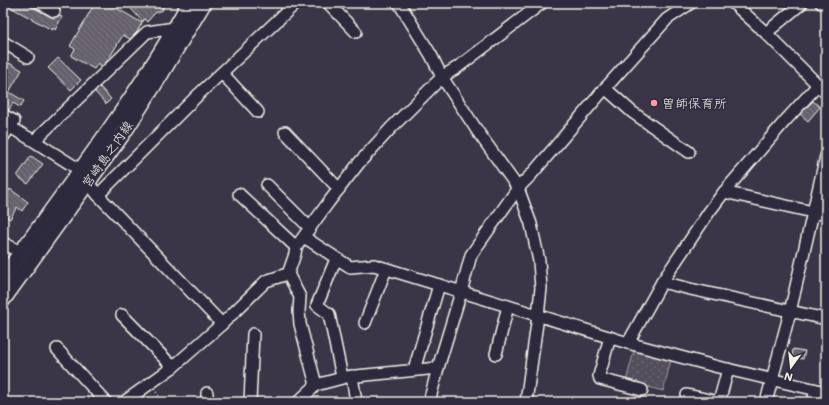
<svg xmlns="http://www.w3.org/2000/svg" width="829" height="405" font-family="Mali,'Klee One',sans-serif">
  <defs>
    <pattern id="grass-dots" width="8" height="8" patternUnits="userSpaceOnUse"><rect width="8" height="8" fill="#534e5c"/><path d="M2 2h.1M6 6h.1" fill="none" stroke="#6c6873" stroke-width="1.8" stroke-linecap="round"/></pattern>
    <pattern id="building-back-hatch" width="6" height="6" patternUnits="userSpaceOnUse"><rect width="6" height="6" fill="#65616c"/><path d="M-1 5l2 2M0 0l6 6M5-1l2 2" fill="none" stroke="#7c7881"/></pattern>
  </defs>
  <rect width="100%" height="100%" fill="#3b3647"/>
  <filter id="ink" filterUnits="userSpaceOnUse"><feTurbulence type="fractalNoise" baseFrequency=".025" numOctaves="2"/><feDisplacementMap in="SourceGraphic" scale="8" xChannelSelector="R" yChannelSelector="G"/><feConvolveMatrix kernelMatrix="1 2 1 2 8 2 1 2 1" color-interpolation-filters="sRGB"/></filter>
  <g filter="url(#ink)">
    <polygon fill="url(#grass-dots)" stroke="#a4a0a2" points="634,351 671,360 663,391 626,381"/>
    <g fill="url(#building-back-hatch)" stroke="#f4f1e8">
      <polygon points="3,3 25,3 51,17 54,18 59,15 62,17 55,30 53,28 52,30"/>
      <polygon points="95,3 108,3 142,23 137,32 130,39 123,35 108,60 102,66 98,63 94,69 71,56 75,49 70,46"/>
      <polygon points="126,3 169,3 162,8 163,10 155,13 147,22 144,19 143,22"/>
      <polygon points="58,58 81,80 71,90 48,68"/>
      <polygon points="9,63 22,70 9,92 24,101 20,107 13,103 9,110 3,107 3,73"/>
      <polygon points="100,87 111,99 106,104 95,92"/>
      <polygon points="813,101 820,107 808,121 800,114"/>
      <polygon points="31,156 43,164 28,184 17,176"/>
      <polygon points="10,189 28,202 22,211 17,207 10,219 3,215 3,199"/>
      <polygon points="793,349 805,351 803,359 792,357"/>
    </g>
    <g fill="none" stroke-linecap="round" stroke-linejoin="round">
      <defs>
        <g id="minor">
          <polyline points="40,3 54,11"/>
          <polyline points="328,3 356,32"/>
          <polyline points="399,3 431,55 442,77 478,132 518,188 531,224 539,261 541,288 538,316 526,402"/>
          <polyline points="733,3 766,33 826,93"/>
          <polyline points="821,3 826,4"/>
          <polyline points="766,33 802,3"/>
          <polyline points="3,42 28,57"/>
          <polyline points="222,73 258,112"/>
          <polyline points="605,88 632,112 689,152"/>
          <polyline points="3,115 14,121 3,137"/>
          <polyline points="10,127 34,141 80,170 87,182 98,195 222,324"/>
          <polyline points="285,132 339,189"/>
          <polyline points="34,141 147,32 175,28"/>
          <polyline points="267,185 310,228"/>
          <polyline points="724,192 826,215"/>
          <polyline points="239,194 296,247"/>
          <polyline points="98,195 199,94 296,3"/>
          <polyline points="304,237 350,267 374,265 628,343 718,367 826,392"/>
          <polyline points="3,243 21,252"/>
          <polyline points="336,259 317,305 329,314 342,377"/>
          <polyline points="662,282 690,289 826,319"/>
          <polyline points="122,315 173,367"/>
          <polyline points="365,323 386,269"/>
          <polyline points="610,337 599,376 600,379 642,390"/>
          <polyline points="628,343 662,282 709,212 724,192 785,121 818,85"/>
          <polyline points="57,349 106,402"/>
          <polyline points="496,354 508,306"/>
          <polyline points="414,370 439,285"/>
          <polyline points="352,376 356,402"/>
          <polyline points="316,385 300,324 299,311 300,297 288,274 295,254 296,247 328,203 359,163 391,128 442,77 458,67 542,3"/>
          <polyline points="687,395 719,402 728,369"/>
          <polyline points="124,402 173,367 222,324 266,281 284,275 288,274"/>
          <polyline points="207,402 207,393"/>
          <polyline points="250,402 253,334"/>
          <polyline points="298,402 316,385 346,377 438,368"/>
          <polyline points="429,402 438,368 461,292 471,255 518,188 531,175 601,93 667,19 691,3"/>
          <polyline points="766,402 790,312 826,156"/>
          <polyline points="813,402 816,390"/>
        </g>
        <g id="major">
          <path d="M3,277C67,187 136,100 189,3"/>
          <polyline points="3,300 125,131 162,73 204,3"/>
        </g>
      </defs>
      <use href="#minor" stroke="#f4f1e8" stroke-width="14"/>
      <use href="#major" stroke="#f4f1e8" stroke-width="17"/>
      <polyline stroke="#f4f1e8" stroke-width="1.5" stroke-dasharray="1 3" stroke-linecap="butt" points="156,392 163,402"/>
      <use href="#minor" stroke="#2f2a3d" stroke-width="11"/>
      <use href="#major" stroke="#2f2a3d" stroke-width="14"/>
    </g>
  </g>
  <circle fill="#ff9aa2" stroke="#2f2a3d" stroke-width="1.5" cx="654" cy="103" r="4"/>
  <g text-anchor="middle" stroke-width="3" stroke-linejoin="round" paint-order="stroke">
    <g font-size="13" fill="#f4f1e8" stroke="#2f2a3d" text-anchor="start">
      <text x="662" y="108">曽師保育所</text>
    </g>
    <g font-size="13" fill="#f4f1e8" stroke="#2f2a3d">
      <text transform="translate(107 154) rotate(-55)" y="5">宮崎島之内線</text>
    </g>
  </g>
  <rect width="829" height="405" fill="none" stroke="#2f2a3d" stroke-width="16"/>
  <rect x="8" y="8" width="813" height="389" fill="none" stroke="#f4f1e8" stroke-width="1.5" filter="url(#ink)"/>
  <g transform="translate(791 367) rotate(195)" stroke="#2f2a3d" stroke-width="3" paint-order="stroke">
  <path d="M0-3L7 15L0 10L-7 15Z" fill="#f4f1e8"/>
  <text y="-6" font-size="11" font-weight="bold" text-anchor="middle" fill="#f4f1e8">N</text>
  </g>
</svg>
